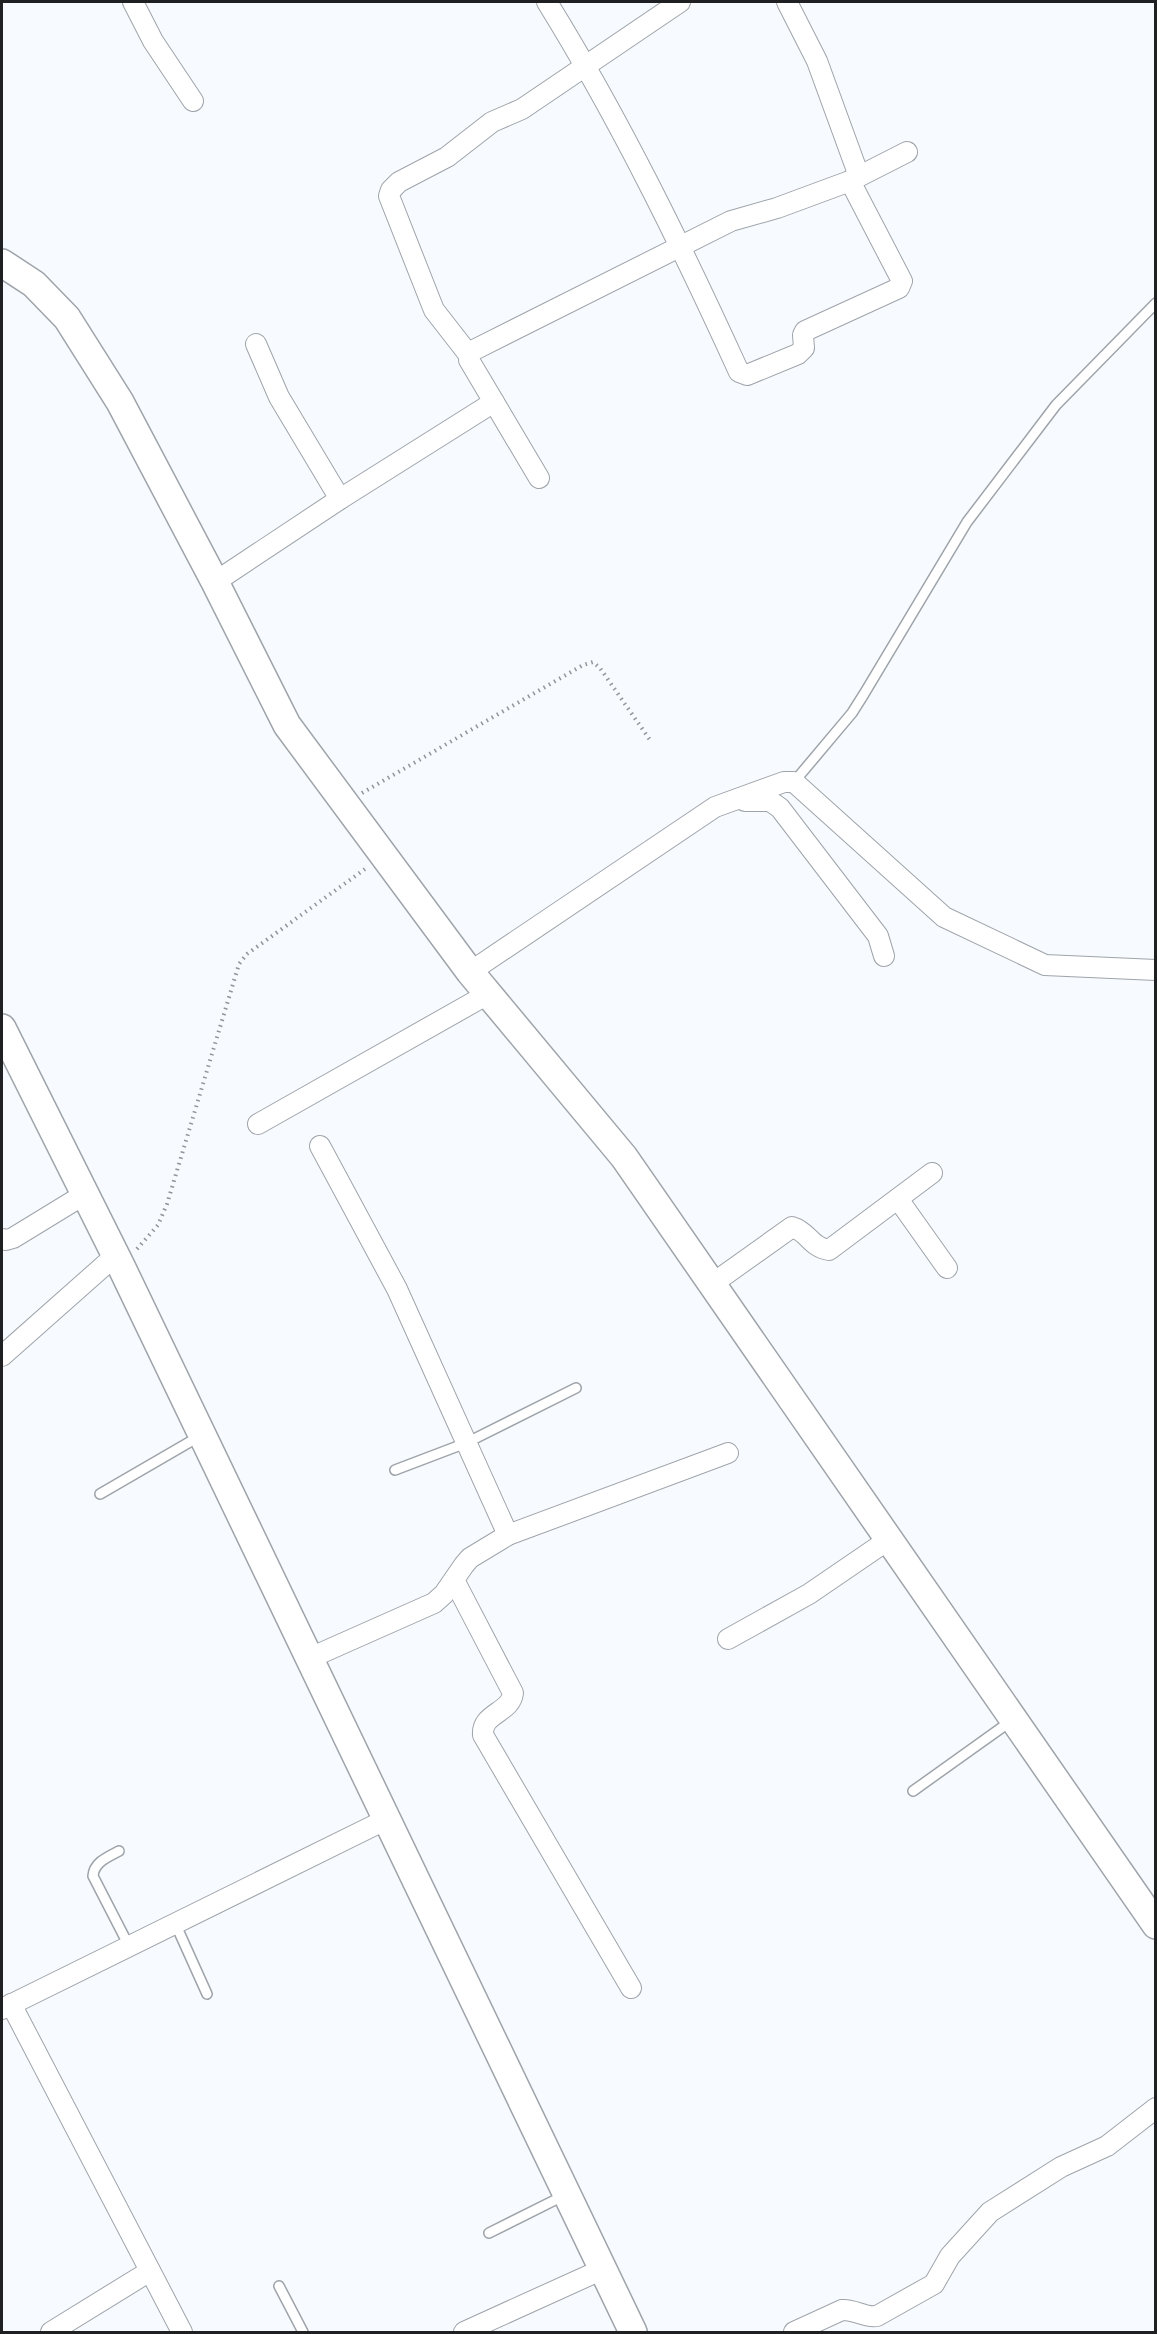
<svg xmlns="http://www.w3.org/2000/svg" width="1157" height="2334" font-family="Ubuntu,sans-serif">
  <rect width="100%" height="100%" fill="#f7fbff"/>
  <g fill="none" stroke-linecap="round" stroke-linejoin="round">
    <defs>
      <g id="lane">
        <polyline points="794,782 852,713 864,694 967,522 1056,405 1156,303"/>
        <polyline points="395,1470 466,1443 576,1388"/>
        <polyline points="100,1494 200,1436"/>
        <polyline points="913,1791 1011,1721"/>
        <path d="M119,1851C108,1857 94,1862 93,1876L129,1946"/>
        <polyline points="175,1923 207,1994"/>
        <polyline points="489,2233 565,2195"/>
        <polyline points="279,2286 303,2332"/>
      </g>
      <g id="street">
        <polyline points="133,2 153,41 193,101"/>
        <path d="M547,2C620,120 681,245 739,372L747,375L798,354L804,348L803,335L805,331L899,288L902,281L850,181"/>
        <polyline points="787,2 817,61 859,176"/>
        <polyline points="256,344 279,397 340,499"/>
        <polyline points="469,355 434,310 430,300 389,196 391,190 399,182 447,157 492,122 522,109 680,2"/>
        <polyline points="539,478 469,360 469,355 472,351 731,221 777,208 850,181 907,152"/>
        <polyline points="215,582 340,499 494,402"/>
        <polyline points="745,801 770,801 780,808 878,936 884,956"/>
        <polyline points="470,972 715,807 784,782 794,782 944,917 1045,965 1156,970"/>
        <polyline points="258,1124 488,994"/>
        <polyline points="320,1146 397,1289 508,1535"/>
        <polyline points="898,1199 947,1268"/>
        <polyline points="2,1239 6,1240 13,1238 85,1194"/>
        <path d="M712,1284L792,1227C809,1232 810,1247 829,1250L932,1173"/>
        <polyline points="2,1356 116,1255"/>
        <path d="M454,1580L513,1693C511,1713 481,1713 483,1735L631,1988"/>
        <polyline points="728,1639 809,1594 888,1540"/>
        <polyline points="310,1658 434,1603 444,1594 464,1565 470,1558 508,1535 728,1453"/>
        <polyline points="11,2004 182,2332"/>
        <polyline points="2,2009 387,1819"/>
        <polyline points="51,2332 150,2271"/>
        <polyline points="464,2332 603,2269"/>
        <path d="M794,2332L842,2310C855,2309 864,2318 877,2316L934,2284L950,2256L990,2212L1061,2167L1107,2146L1156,2108"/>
      </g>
      <g id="secondary">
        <polyline points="2,263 34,284 67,318 120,402 215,582 287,725 470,972 624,1157 1156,1925"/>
        <polyline points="2,1028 121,1266 633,2332"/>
      </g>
    </defs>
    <use href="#lane" stroke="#9ea4aa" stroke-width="12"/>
    <use href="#street" stroke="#9ea4aa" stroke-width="22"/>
    <use href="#secondary" stroke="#9ea4aa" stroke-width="30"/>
    <g stroke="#929598" stroke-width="4" stroke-dasharray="1.5 4.5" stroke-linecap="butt">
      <polyline points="362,793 583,665 593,662 600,668 650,740"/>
      <polyline points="137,1249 158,1225 167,1204 239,964 247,954 365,869"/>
    </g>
    <use href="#lane" stroke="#fff" stroke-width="9"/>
    <use href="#street" stroke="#fff" stroke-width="20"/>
    <use href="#secondary" stroke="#fff" stroke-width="27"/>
  </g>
  <rect width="1157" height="2334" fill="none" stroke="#1e2022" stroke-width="6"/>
</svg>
